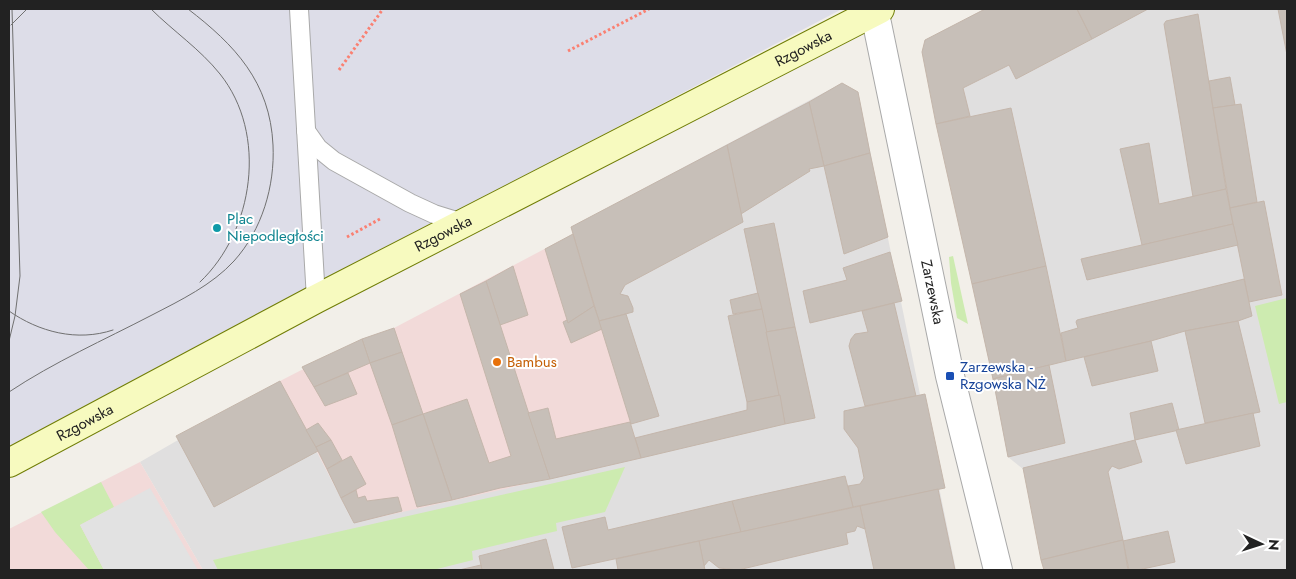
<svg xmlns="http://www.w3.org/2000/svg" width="1296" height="579" font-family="Jost,sans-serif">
  <rect width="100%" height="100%" fill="#f2efe9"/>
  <g fill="#e0dfdf">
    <polygon points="985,9 1287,9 1287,570 1044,570 1023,469 1008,457 983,331 922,52 925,40"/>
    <polygon points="842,83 858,92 956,570 203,570 140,462 280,381 354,523 635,438 571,227"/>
  </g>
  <g fill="#f2dad9">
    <polygon points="573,234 641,458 354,523 280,381 362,339 394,328"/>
    <polygon points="140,462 203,570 9,570 9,529"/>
  </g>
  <g fill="#cdebb0">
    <polygon points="953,256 968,324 957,318 951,283 949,257"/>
    <polygon points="1287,298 1287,402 1279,404 1255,306"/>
    <polygon points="625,467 605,512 556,523 557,531 472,551 473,560 433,570 218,570 213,560"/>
    <polygon points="101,482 114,507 80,525 104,570 89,570 55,532 41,512"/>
  </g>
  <polygon fill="#e2e2e2" points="150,488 198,570 104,570 80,525"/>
  <polygon fill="#dddde8" points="9,9 842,9 9,447"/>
  <g fill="#c7bfb8" stroke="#c4b6ab">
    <polygon points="985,9 1077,9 1092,39 1016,79 1009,65 963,88 970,116 936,124 922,52 925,40"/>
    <polygon points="1077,9 1148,9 1092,39"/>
    <polygon points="1278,9 1287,9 1287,55"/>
    <polygon points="1198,14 1226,189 1193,197 1164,24 1166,21"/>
    <polygon points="1230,77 1235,105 1213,108 1209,81"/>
    <polygon points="842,83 858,92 870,153 824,166 809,102"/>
    <polygon points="809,102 824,166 809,169 810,171 741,214 727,145"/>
    <polygon points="1241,104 1257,202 1230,208 1213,108"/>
    <polygon points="1011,108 1046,266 972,284 936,124"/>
    <polygon points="1149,143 1159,204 1226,189 1233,224 1142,245 1120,149"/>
    <polygon points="727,145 743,222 625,285 620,294 628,296 633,308 633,312 599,321 571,227"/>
    <polygon points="870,153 888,237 844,254 824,166"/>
    <polygon points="1264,201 1282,295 1249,302 1230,208"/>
    <polygon points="774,223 795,327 766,332 744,229"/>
    <polygon points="1233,224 1238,245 1087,280 1081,259"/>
    <polygon points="573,234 594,306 568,323 545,249"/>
    <polygon points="890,252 902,301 810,323 803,291 847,280 843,268"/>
    <polygon points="513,266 528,315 500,325 486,281"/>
    <polygon points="1046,266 1066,361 993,379 972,284"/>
    <polygon points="1244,279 1252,316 1238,321 1185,331 1151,341 1066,361 1061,333 1078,328 1076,322 1077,320"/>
    <polygon points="486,281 550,479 500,488 452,500 423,414 467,399 489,463 511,456 460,294"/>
    <polygon points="758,293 762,309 733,314 730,300"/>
    <polygon points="894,303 916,396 865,406 849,346 851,339 855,334 868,332 862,311"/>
    <polygon points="594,306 602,329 571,343 563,322 567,320 568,323"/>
    <polygon points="762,309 780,395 747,402 728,316"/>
    <polygon points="626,314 659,416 631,424 599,321"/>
    <polygon points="1238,321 1260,412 1205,423 1185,331"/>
    <polygon points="795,327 815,418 785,424 766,332"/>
    <polygon points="394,328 402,352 370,363 362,339"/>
    <polygon points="362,339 370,363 314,387 302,367"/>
    <polygon points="1151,341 1158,371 1092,386 1084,357"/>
    <polygon points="402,352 423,414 392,425 370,363"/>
    <polygon points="1049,365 1065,443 1008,457 993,379"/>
    <polygon points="348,373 357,394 325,406 314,387"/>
    <polygon points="280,381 318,451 214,507 176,436"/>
    <polygon points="925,394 945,488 853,507 848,486 860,484 864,478 858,448 844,429 844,411"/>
    <polygon points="780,395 785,424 641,458 635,438 747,410 747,402"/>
    <polygon points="1172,403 1179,430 1135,440 1130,413"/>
    <polygon points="548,408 556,439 630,422 641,458 550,479 528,413"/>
    <polygon points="1253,413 1260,446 1186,464 1176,430"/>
    <polygon points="423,414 452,500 417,507 392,425"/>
    <polygon points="318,423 331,440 316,447 306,430"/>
    <polygon points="331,440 342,460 327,469 316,447"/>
    <polygon points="1135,440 1142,462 1119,469 1112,466 1108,472 1123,540 1041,560 1023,468"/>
    <polygon points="351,456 366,484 341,498 327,469"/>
    <polygon points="845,476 853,507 741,532 732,501"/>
    <polygon points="938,489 955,570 874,570 860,506"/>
    <polygon points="356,490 358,498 365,496 367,501 398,497 402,511 354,523 341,498"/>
    <polygon points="732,501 741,532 572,568 562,527 605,517 608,530"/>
    <polygon points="860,506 865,529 857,526 855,531 846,533 848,544 738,570 719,568 709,560 704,566 699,541"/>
    <polygon points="1168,531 1175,562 1138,570 1129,570 1123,541"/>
    <polygon points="546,539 554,570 482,570 479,556"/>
    <polygon points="1123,540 1128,570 1044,570 1041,560"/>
    <polygon points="699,541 705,570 618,570 616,559"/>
    <polygon points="481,565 482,570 459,570"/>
  </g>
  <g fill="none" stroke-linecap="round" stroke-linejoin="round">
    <defs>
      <g id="lane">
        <polyline points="299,9 316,299"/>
        <polyline points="306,131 318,148 334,161 410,203 434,214 463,223"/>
      </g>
      <g id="street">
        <path id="s1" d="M874,9L950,376L998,570"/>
      </g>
      <g id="secondary">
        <path id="s2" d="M9,463L316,299L880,9"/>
      </g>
    </defs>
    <use href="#lane" stroke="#a9a9a9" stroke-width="20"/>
    <use href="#street" stroke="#a9a9a9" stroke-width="30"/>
    <use href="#secondary" stroke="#707d05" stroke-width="30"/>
    <g stroke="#fa8072" stroke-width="3" stroke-dasharray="2.5 2.5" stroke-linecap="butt">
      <polyline points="568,51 649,9"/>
      <polyline points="339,70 383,9"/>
      <polyline points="347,237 380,219"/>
    </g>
    <use href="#lane" stroke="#fff" stroke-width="18"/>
    <use href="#street" stroke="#fff" stroke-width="28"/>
    <use href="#secondary" stroke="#f7fabf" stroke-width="28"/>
    <g stroke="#707070" stroke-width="1">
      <path d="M151,9C173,31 200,49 220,74C268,134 254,231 200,282"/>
      <polyline points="11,25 27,9"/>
      <path d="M9,311C39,332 77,342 113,330"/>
      <polyline points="9,341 15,316 20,276 12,9"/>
      <path d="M9,392C54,362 104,340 152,315C181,300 212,285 234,261C262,230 275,186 273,145C270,82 235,45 188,9"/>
    </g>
  </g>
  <circle fill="#0f9aa8" stroke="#fff" stroke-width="2" cx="217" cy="228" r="5"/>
  <circle fill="#e8710a" stroke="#fff" stroke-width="2" cx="497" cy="362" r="5"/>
  <rect fill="#1a4fb4" stroke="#fff" stroke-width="2" x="945" y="371" width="10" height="10" rx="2.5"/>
  <g text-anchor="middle" stroke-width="4" stroke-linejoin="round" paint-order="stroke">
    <g font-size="15" fill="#222" stroke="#fff">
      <text dy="5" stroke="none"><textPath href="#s2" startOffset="896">Rzgowska</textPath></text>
      <text dy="5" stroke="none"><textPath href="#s2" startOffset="491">Rzgowska</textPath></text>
      <text dy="5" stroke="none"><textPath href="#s1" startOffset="289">Zarzewska</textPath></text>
      <text dy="5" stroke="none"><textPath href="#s2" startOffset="86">Rzgowska</textPath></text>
    </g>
    <g font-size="15" fill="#0d838f" stroke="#fff" text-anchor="start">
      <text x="227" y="224">Plac<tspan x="227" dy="17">Niepodległości</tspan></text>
    </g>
    <g font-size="15" fill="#c56008" stroke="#fff" text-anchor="start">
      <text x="507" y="367">Bambus</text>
    </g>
    <g font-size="15" fill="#164399" stroke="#fff" text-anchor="start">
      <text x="960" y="372">Zarzewska -<tspan x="960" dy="17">Rzgowska NŻ</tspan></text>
    </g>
  </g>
  <rect width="1296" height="579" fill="none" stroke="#222222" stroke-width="20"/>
  <g transform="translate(1261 544) rotate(94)" stroke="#ffffff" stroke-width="4" paint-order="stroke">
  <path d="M0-4L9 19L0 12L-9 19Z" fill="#222222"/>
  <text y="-8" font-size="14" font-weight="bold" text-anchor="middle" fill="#222222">N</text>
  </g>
</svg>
